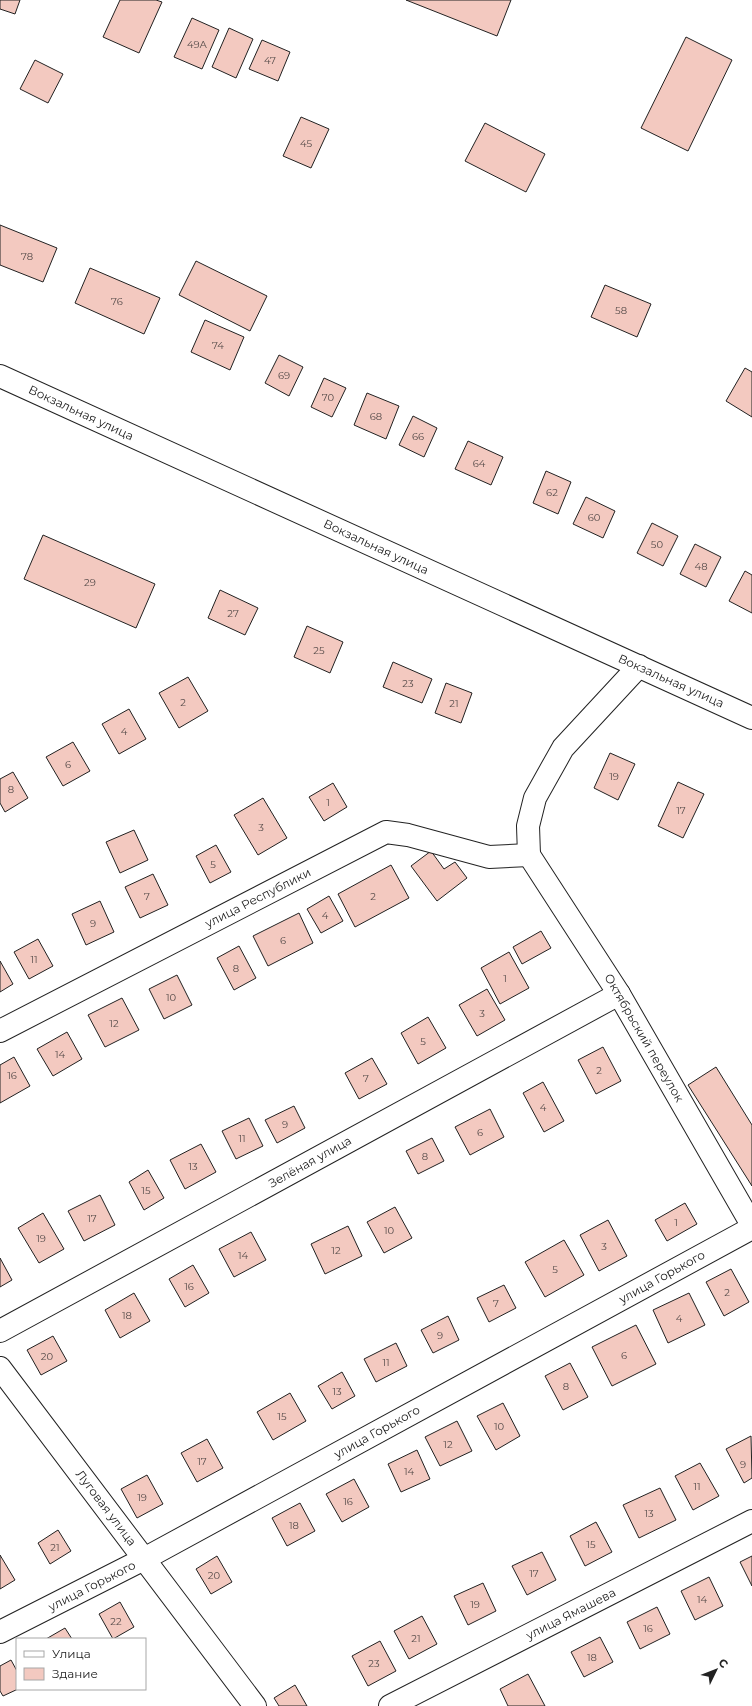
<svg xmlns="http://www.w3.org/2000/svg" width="752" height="1706" font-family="Montserrat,sans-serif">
  <rect width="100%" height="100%" fill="#fff"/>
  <g fill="#f3c9c0" stroke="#222">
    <polygon points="0,0 20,0 15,14 0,9"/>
    <polygon points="120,0 156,0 162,2 139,53 103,37"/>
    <polygon points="406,0 511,0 497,36"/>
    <polygon points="192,18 219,30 202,69 174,57"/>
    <polygon points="229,28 253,39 236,78 212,67"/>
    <polygon points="686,37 732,60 688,151 641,128"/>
    <polygon points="262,40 290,52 278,81 249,69"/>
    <polygon points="35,60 63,74 48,103 20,89"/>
    <polygon points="301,117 329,129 311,168 283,156"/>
    <polygon points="485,123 545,154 526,192 465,161"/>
    <polygon points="0,225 57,248 43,282 0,265"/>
    <polygon points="196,261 267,296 250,331 179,295"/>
    <polygon points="90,268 160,298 144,334 75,303"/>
    <polygon points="605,285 651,304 637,337 591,317"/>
    <polygon points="205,320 244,337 230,370 191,352"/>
    <polygon points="279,355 303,367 289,396 265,383"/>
    <polygon points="745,368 752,372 752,417 726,401"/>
    <polygon points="324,378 346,388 332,417 311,407"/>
    <polygon points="367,393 399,406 386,439 354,425"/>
    <polygon points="413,416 437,428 424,457 399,445"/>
    <polygon points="468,441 503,457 491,485 455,469"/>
    <polygon points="546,471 571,482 558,514 533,503"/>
    <polygon points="586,497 615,511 603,538 573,524"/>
    <polygon points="652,523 678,536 663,566 637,553"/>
    <polygon points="43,535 155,584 136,628 24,579"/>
    <polygon points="695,544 721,557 706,587 680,574"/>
    <polygon points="745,571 752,575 752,613 729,601"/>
    <polygon points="220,590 258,608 245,635 208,618"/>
    <polygon points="307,626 343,642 330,673 294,657"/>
    <polygon points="393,662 432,679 422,703 383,687"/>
    <polygon points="188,677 208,711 179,728 159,693"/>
    <polygon points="446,683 472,693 461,723 435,713"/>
    <polygon points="129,709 146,739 119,754 102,724"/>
    <polygon points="73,742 90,771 63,786 46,757"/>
    <polygon points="610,753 635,764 618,800 594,788"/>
    <polygon points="13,772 28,798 5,812 0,803 0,779"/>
    <polygon points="678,782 704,794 683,838 658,826"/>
    <polygon points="333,783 347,807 324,821 309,797"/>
    <polygon points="263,798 287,838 258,855 234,815"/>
    <polygon points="134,830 148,860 120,873 106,842"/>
    <polygon points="216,845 231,872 210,883 196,856"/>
    <polygon points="431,851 444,869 455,862 467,878 437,901 411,866"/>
    <polygon points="391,865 409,898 355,927 338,894"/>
    <polygon points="153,874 168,905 140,918 125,887"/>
    <polygon points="329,896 343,921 321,933 307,909"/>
    <polygon points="100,901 114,932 86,945 72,914"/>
    <polygon points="299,913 313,943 268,966 253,936"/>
    <polygon points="541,931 551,948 522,964 513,947"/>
    <polygon points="38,939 53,966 29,979 14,952"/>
    <polygon points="239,946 256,978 234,990 217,958"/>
    <polygon points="509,952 529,988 500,1004 481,968"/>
    <polygon points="0,961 13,984 0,992"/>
    <polygon points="177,975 192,1005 164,1019 149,989"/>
    <polygon points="487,989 505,1020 477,1036 459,1005"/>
    <polygon points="122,998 139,1030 105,1047 88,1015"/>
    <polygon points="428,1017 446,1048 418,1064 401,1033"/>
    <polygon points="67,1032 82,1059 53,1076 37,1049"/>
    <polygon points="603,1047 621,1081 596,1094 578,1060"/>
    <polygon points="14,1057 30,1086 0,1103 0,1065"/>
    <polygon points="372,1058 387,1084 359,1099 345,1073"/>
    <polygon points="716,1067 752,1125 752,1186 688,1085"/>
    <polygon points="543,1082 564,1121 544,1132 523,1093"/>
    <polygon points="294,1106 305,1128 277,1143 265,1120"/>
    <polygon points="490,1109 504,1137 470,1155 455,1127"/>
    <polygon points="249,1118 263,1146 236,1159 222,1131"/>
    <polygon points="432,1138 444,1161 418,1174 406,1151"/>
    <polygon points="201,1144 216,1172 185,1189 170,1160"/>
    <polygon points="148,1170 164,1198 144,1210 129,1182"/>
    <polygon points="100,1195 115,1225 84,1241 68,1211"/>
    <polygon points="685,1203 697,1224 667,1241 655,1220"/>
    <polygon points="395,1207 412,1238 384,1253 367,1222"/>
    <polygon points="43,1213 64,1249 39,1263 18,1228"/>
    <polygon points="608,1220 627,1256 599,1271 580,1235"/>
    <polygon points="348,1226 362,1256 325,1274 311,1244"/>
    <polygon points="251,1232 266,1260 234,1277 219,1249"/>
    <polygon points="564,1240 584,1275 545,1297 525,1262"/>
    <polygon points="0,1258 12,1280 0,1287"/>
    <polygon points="193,1265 209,1293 185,1307 169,1279"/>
    <polygon points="731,1269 749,1302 724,1316 706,1282"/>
    <polygon points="504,1285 516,1308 489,1322 477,1298"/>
    <polygon points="134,1293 150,1321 120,1338 105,1310"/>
    <polygon points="689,1293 705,1325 668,1343 653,1310"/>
    <polygon points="448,1316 459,1340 433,1353 421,1330"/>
    <polygon points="636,1325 656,1364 612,1386 592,1347"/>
    <polygon points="53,1336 67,1361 41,1375 27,1350"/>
    <polygon points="396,1343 407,1366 376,1382 364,1359"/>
    <polygon points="570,1363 588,1397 563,1410 545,1376"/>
    <polygon points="342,1372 355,1396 332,1409 318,1386"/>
    <polygon points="290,1393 306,1421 273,1440 257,1412"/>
    <polygon points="503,1403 520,1436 496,1450 477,1416"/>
    <polygon points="457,1421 472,1451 440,1466 425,1437"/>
    <polygon points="751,1436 752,1478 744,1483 726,1449"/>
    <polygon points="207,1439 223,1468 197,1482 181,1453"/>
    <polygon points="417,1450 430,1479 401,1492 388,1464"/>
    <polygon points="700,1463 719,1496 693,1510 675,1476"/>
    <polygon points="147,1475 163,1504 137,1518 121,1489"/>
    <polygon points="354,1479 369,1507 342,1522 326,1494"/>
    <polygon points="660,1488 676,1520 639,1538 623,1505"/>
    <polygon points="300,1503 315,1531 287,1546 272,1518"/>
    <polygon points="596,1522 612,1552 585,1566 570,1536"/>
    <polygon points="58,1530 71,1551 50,1564 38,1543"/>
    <polygon points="542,1552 556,1580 527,1595 512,1566"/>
    <polygon points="0,1555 15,1580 0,1589"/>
    <polygon points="217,1556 232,1582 211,1594 196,1569"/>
    <polygon points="752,1556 752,1586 740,1562"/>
    <polygon points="709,1577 723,1606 695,1620 681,1591"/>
    <polygon points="483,1583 496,1611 468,1625 454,1596"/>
    <polygon points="120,1602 134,1627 113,1639 99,1614"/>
    <polygon points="657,1607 670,1634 640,1649 627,1622"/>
    <polygon points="422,1616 437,1644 409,1659 394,1631"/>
    <polygon points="65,1628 72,1639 46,1639"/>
    <polygon points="600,1637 613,1662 584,1677 571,1652"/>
    <polygon points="380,1641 396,1671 368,1686 352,1656"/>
    <polygon points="11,1660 17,1671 18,1689 3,1696 0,1691 0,1666"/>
    <polygon points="528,1674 545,1706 508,1706 500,1689"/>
    <polygon points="295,1685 307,1706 279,1706 274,1698"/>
  </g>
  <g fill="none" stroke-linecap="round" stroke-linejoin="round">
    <defs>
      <g id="minor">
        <polyline points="0,376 752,718"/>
        <polyline points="529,855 619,994 752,1225"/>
        <polyline points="529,855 528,826 535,798 563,748 639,666"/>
        <polyline points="0,1031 386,832 408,835 489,857 529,855"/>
        <polyline points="0,1331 619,994"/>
        <polyline points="0,1368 255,1706"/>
        <polyline points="0,1632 144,1559 752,1228"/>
        <polyline points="390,1706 752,1521"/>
      </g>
    </defs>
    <use href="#minor" stroke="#222" stroke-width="24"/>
    <use href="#minor" stroke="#fff" stroke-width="22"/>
  </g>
  <g text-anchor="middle" stroke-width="3" stroke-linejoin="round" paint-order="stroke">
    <g font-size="10" fill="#564c4a">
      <text x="197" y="48">49А</text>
      <text x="270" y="64">47</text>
      <text x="306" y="147">45</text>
      <text x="27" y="260">78</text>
      <text x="117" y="305">76</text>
      <text x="621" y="314">58</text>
      <text x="218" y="349">74</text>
      <text x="284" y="379">69</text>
      <text x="328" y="401">70</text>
      <text x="376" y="420">68</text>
      <text x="418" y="440">66</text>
      <text x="479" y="467">64</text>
      <text x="552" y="496">62</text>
      <text x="594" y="521">60</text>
      <text x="657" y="548">50</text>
      <text x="701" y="570">48</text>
      <text x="90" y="586">29</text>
      <text x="233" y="617">27</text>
      <text x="319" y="654">25</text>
      <text x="408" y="687">23</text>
      <text x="183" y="706">2</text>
      <text x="454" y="707">21</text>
      <text x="124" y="735">4</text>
      <text x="68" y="768">6</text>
      <text x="614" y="780">19</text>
      <text x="11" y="793">8</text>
      <text x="328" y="806">1</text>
      <text x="681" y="814">17</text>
      <text x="261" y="831">3</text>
      <text x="213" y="868">5</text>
      <text x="147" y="900">7</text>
      <text x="373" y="900">2</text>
      <text x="325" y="919">4</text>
      <text x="93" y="927">9</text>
      <text x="283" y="944">6</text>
      <text x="34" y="963">11</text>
      <text x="236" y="972">8</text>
      <text x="505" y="982">1</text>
      <text x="171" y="1001">10</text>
      <text x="482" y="1017">3</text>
      <text x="114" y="1027">12</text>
      <text x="423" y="1045">5</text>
      <text x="60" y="1058">14</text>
      <text x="599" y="1074">2</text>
      <text x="12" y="1079">16</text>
      <text x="366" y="1082">7</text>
      <text x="543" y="1111">4</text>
      <text x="285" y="1128">9</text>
      <text x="480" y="1136">6</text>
      <text x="242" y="1142">11</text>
      <text x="425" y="1160">8</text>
      <text x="193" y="1170">13</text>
      <text x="146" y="1194">15</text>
      <text x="92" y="1222">17</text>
      <text x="676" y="1226">1</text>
      <text x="389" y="1234">10</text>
      <text x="41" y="1242">19</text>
      <text x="604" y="1250">3</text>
      <text x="336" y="1254">12</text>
      <text x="243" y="1259">14</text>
      <text x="555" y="1273">5</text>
      <text x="189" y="1290">16</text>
      <text x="727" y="1296">2</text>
      <text x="496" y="1307">7</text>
      <text x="127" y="1319">18</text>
      <text x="679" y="1322">4</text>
      <text x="440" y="1339">9</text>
      <text x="624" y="1359">6</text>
      <text x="47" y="1360">20</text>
      <text x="386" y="1366">11</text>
      <text x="566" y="1390">8</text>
      <text x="337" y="1395">13</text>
      <text x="282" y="1420">15</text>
      <text x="499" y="1430">10</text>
      <text x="448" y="1448">12</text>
      <text x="202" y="1465">17</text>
      <text x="743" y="1468">9</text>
      <text x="409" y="1475">14</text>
      <text x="697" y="1490">11</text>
      <text x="142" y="1501">19</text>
      <text x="348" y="1505">16</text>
      <text x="649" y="1517">13</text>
      <text x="294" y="1529">18</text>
      <text x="591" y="1548">15</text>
      <text x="55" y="1551">21</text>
      <text x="534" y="1577">17</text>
      <text x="214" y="1579">20</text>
      <text x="702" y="1603">14</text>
      <text x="475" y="1608">19</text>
      <text x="116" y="1625">22</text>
      <text x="648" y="1632">16</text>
      <text x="416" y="1642">21</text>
      <text x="592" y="1661">18</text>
      <text x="374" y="1667">23</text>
    </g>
    <g font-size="12" fill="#222" stroke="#fff">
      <text transform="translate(81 413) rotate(25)" y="4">Вокзальная улица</text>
      <text transform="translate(376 547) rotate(25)" y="4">Вокзальная улица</text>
      <text transform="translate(671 681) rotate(24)" y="4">Вокзальная улица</text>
      <text transform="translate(258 898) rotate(-27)" y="4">улица Республики</text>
      <text transform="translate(644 1038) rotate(60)" y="4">Октябрьский переулок</text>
      <text transform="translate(310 1162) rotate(-29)" y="4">Зелёная улица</text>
      <text transform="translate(662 1277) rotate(-29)" y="4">улица Горького</text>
      <text transform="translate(377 1432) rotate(-29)" y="4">улица Горького</text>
      <text transform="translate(106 1508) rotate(53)" y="4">Луговая улица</text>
      <text transform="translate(92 1586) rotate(-27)" y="4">улица Горького</text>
      <text transform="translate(571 1614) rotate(-27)" y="4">улица Ямашева</text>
    </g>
  </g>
  <rect x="16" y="1638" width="130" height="52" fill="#ffffff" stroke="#a7a7a7"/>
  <rect x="24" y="1651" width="20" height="6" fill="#ffffff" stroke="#a7a7a7"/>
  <text x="52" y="1658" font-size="12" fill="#222222">Улица</text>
  <rect x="24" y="1668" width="20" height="12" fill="#f3c9c0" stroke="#a7a7a7"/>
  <text x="52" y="1678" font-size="12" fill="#222222">Здание</text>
  <g transform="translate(716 1670) rotate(47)" stroke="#ffffff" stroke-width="3" paint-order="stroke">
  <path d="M0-3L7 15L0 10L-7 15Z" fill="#222222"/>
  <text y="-6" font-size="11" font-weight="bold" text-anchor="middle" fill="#222222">С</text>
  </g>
</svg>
